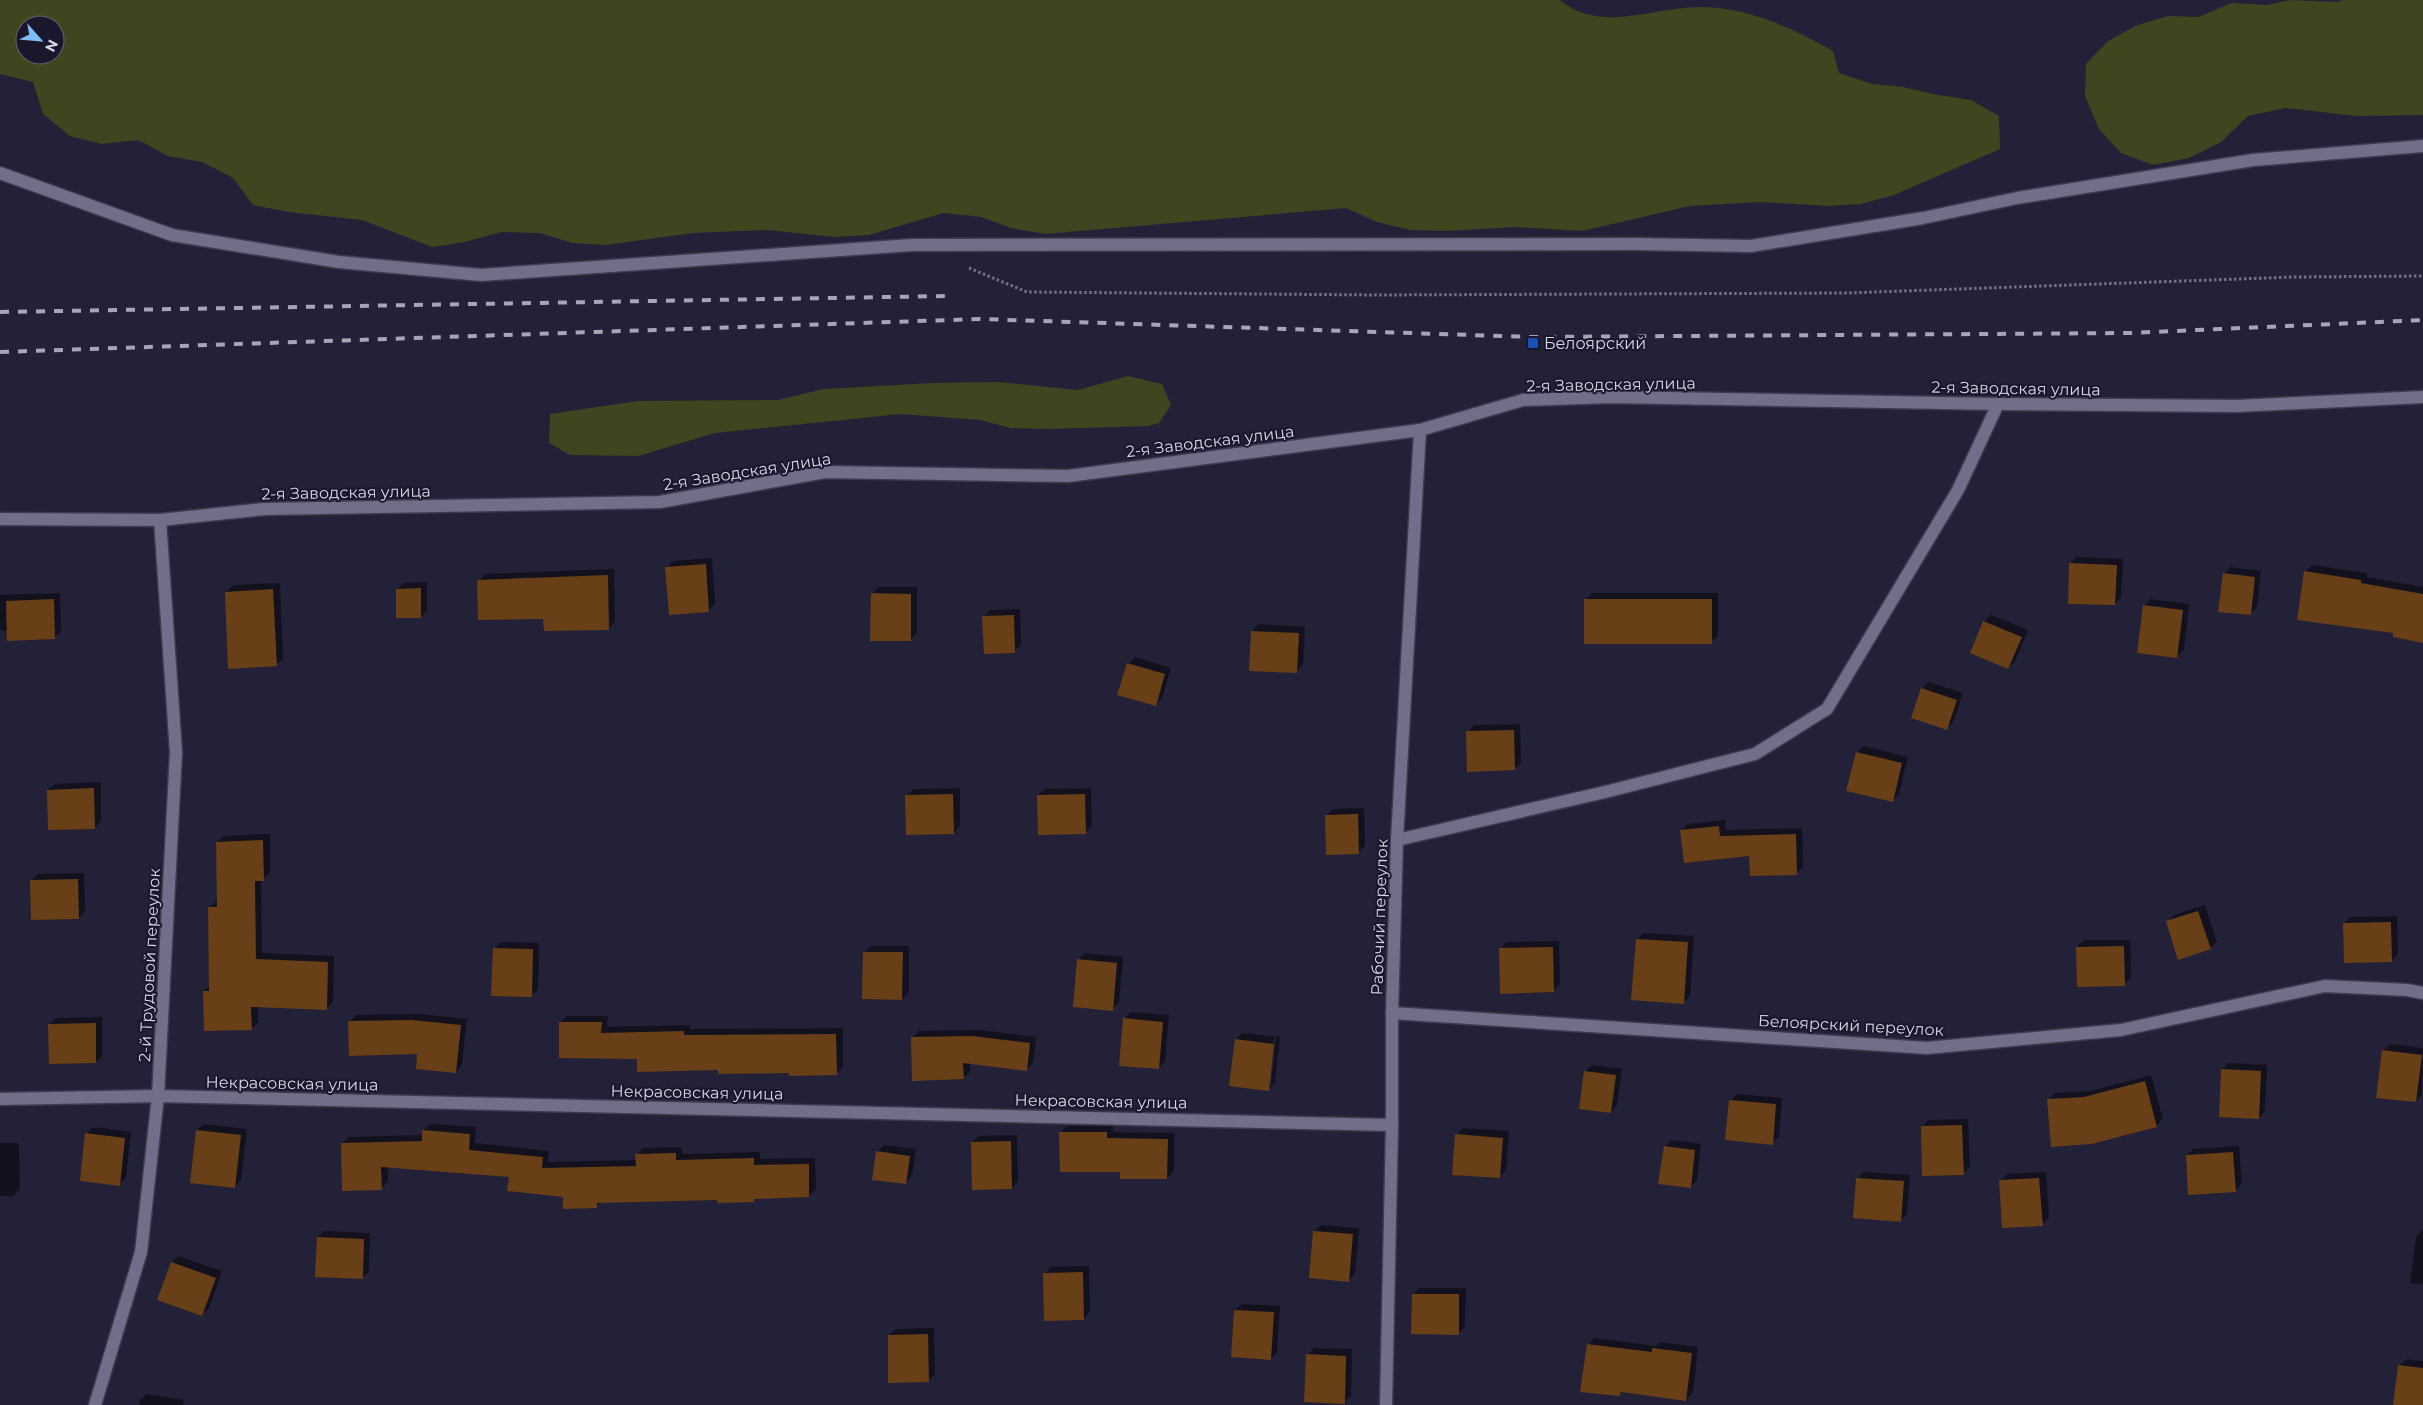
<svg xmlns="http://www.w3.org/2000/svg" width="2423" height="1405" font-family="Montserrat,sans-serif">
  <rect width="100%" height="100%" fill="#232137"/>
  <g fill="#3e461f" fill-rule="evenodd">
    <path d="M0,0H1560C1599,34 1654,7 1700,7C1748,7 1792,28 1833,51L1839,73L1872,84L1903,87L1938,95L1971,100L1999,116L2000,149L1894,195L1861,204L1828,206L1761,202L1690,206L1582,231L1515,227L1447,231L1410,230L1377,222L1346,208L1045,234L1011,228L981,217L943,213L869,235L835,237L767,230L693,233L606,245L573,243L540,233L501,232L465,242L432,247L362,220L289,212L253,205L233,178L202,162L168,156L138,140L102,144L70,136L43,114L33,82L0,74ZM25,25H55V55H25Z"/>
    <polygon points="2289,0 2337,2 2342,0 2423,0 2423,115 2357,116 2285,108 2248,116 2221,142 2189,158 2153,165 2121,153 2099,129 2085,96 2086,64 2108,41 2135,26 2168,16 2198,17 2232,3 2267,5"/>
    <polygon points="1128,376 1162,384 1171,405 1159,423 1148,426 1048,429 1011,428 980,420 901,414 715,433 638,456 570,455 549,443 550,414 638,401 778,400 824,389 932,383 999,382 1078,390"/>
  </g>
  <g fill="#0007" fill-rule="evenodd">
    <polygon points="2077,557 2123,559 2121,597 2115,604 2070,564"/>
    <polygon points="712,558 715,604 708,611 667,567 673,561"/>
    <polygon points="2312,565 2367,573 2367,577 2423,587 2423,641 2395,632 2305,572"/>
    <polygon points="2231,567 2261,571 2257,607 2250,614 2224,574"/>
    <polygon points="614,569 615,622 608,629 545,618 479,581 485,574"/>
    <polygon points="427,582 427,610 421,617 397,589 404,583"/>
    <polygon points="280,583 283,659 276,665 226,592 233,585"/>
    <polygon points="879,587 917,587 917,633 910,640 872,593"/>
    <polygon points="60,593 61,632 54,638 0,630 0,595"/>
    <polygon points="1592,593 1718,593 1718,636 1711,643 1585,600"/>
    <polygon points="2151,599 2189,604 2184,650 2177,656 2144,606"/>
    <polygon points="1020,609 1021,645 1015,651 983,617 990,610"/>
    <polygon points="1991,615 2028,630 2015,661 2008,668 1984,622"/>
    <polygon points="1258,624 1305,627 1303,665 1296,672 1252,631"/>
    <polygon points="1135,657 1171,668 1162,698 1155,705 1128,664"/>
    <polygon points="1929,682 1963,693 1953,722 1946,729 1912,717 1922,688"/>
    <polygon points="1520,724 1521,763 1514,769 1468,732 1474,725"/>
    <polygon points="1864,746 1908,757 1899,794 1892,801 1857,752"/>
    <polygon points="101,782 101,821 95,828 48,790 55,784"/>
    <polygon points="960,788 960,826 954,833 907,795 913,789"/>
    <polygon points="1091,788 1092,826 1085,833 1038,795 1045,789"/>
    <polygon points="1364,808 1365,846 1358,852 1326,816 1333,809"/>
    <polygon points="1725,820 1726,830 1802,828 1803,867 1796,873 1681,831 1688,824"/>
    <polygon points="270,834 270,873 261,880 262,953 334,956 333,1002 326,1009 258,1006 258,1022 251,1029 204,991 211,985 209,907 218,901 217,842 224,836"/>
    <polygon points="84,873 85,911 79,918 32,880 38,874"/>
    <polygon points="2205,905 2217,942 2210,948 2167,922 2174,915"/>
    <polygon points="2397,916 2398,954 2391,961 2344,923 2351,917"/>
    <polygon points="1644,933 1694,936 1690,996 1683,1003 1637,939"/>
    <polygon points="2084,940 2130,940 2131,978 2124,985 2077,947"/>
    <polygon points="1559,941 1560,984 1553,991 1500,949 1507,942"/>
    <polygon points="501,942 539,943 538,989 531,996 494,949"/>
    <polygon points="871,946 909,946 909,992 902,999 864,952"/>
    <polygon points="1085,953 1123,957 1119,1003 1112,1009 1078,960"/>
    <polygon points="1131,1012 1169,1015 1165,1061 1159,1068 1124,1019"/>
    <polygon points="419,1014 467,1019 462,1065 456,1072 349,1022 356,1015"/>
    <polygon points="567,1016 608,1016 607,1027 690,1025 690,1029 843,1028 843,1067 837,1073 719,1069 638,1058 560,1022"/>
    <polygon points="102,1017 102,1056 96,1062 49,1025 56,1018"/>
    <polygon points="980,1030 1036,1037 1033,1063 1026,1070 970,1063 970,1072 963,1078 912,1038 919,1031"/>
    <path d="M1242,1033L1280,1037L1275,1083L1268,1090L1236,1039ZM1274,1037H1276L1271,1084H1268Z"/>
    <polygon points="2390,1044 2423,1048 2422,1094 2416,1101 2383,1051"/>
    <polygon points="2228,1063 2267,1065 2265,1111 2259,1118 2222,1070"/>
    <polygon points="1592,1065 1622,1069 1617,1105 1611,1112 1585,1072"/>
    <polygon points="2151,1075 2163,1119 2156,1126 2048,1100 2055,1093 2091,1091"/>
    <polygon points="1737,1094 1782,1098 1779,1137 1772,1143 1730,1101"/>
    <polygon points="1968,1119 1970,1167 1963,1174 1922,1127 1929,1120"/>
    <polygon points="204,1124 247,1129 241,1180 234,1187 191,1182 197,1130"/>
    <polygon points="430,1124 476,1127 475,1143 549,1151 548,1162 637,1160 637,1155 643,1148 682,1147 682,1154 760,1152 760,1159 815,1158 816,1189 809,1196 757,1197 754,1201 718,1199 601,1202 597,1206 510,1176 388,1166 388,1182 381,1188 342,1143 349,1137 423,1135 424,1130"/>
    <polygon points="1067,1126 1113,1126 1113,1132 1174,1133 1174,1171 1167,1178 1121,1171 1061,1132"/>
    <polygon points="93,1127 131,1132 126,1178 119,1184 86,1134"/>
    <polygon points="1463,1128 1509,1131 1506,1170 1500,1176 1456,1135"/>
    <polygon points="1017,1135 1018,1181 1012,1188 972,1142 979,1136"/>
    <polygon points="1671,1140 1701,1144 1697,1180 1690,1187 1665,1147"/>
    <polygon points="0,1143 19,1143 20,1189 13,1196 0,1196"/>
    <polygon points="884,1145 916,1149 912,1176 905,1183 877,1152"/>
    <polygon points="2239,1146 2242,1184 2235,1191 2187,1155 2193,1149"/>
    <polygon points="1864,1172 1910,1175 1907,1214 1900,1220 1857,1179"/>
    <polygon points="2046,1172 2049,1218 2042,1224 2000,1181 2007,1174"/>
    <polygon points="1321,1225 1359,1228 1355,1274 1348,1281 1314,1232"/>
    <polygon points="2422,1230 2423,1230 2423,1284 2410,1283 2416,1237"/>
    <polygon points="324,1231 370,1233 369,1272 362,1278 318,1237"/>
    <polygon points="178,1256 222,1271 209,1308 202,1314 172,1262"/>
    <polygon points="1089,1266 1090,1312 1083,1319 1044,1274 1051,1267"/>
    <polygon points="1419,1288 1466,1288 1465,1327 1459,1333 1413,1295"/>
    <polygon points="1242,1304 1280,1306 1277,1352 1271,1359 1235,1310"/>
    <polygon points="934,1328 935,1374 928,1381 889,1335 896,1329"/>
    <polygon points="1594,1338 1656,1346 1660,1342 1698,1347 1693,1393 1686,1399 1624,1391 1620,1395 1588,1345"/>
    <polygon points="1314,1348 1352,1349 1351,1396 1344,1402 1308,1355"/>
    <polygon points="2406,1359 2423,1361 2423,1405 2394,1405 2399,1366"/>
    <polygon points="147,1394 184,1400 183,1405 139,1405 140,1400"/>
  </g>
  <g fill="#683f16">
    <polygon points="2069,563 2117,565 2115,605 2068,604"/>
    <polygon points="706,564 709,612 669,615 665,567"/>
    <polygon points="2304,571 2361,580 2361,583 2423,594 2423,643 2393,637 2393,633 2297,620"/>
    <polygon points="2223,573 2255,577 2251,615 2218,612"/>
    <polygon points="608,575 609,630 544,631 543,619 478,620 477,580"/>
    <polygon points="421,588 421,618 396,618 396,589"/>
    <polygon points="273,589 277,666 228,669 225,592"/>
    <polygon points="871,593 911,594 911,641 870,641"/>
    <polygon points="54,599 55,639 7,641 6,601"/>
    <rect x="1584" y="599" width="128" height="45"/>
    <polygon points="2143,605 2183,610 2177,658 2137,653"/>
    <polygon points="1014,615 1015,653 984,654 982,616"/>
    <polygon points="1983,621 2022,637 2008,669 1970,653"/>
    <polygon points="1251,631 1299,633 1297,673 1249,671"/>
    <polygon points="1127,663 1165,674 1156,706 1117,695"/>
    <polygon points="1921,688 1957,700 1947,730 1911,718"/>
    <polygon points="1514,730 1515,770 1467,772 1466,731"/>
    <polygon points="1856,752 1902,763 1893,802 1846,791"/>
    <polygon points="94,788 95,829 48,830 47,790"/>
    <polygon points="953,794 954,834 906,835 905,795"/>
    <polygon points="1085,794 1086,834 1038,835 1037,795"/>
    <polygon points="1358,814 1359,854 1326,855 1325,815"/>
    <polygon points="1719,826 1720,836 1796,834 1797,875 1750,876 1749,856 1684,863 1680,830"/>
    <polygon points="263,840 264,881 255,881 256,959 328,962 327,1010 251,1007 252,1030 204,1031 203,991 209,991 208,907 217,907 216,842"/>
    <polygon points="78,879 79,919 31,920 30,880"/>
    <polygon points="2198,911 2211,949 2178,960 2166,921"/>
    <polygon points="2391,922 2392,962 2344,963 2343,923"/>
    <polygon points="1636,939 1688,942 1684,1004 1631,1000"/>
    <polygon points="2124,946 2125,986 2077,987 2076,947"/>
    <polygon points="1553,947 1554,992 1500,994 1499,948"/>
    <polygon points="493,948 533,949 532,997 491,996"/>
    <polygon points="863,952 903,952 902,1000 862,999"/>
    <polygon points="1077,959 1117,963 1113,1011 1073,1007"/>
    <polygon points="1123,1018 1163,1022 1159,1069 1119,1066"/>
    <polygon points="412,1020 461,1025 456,1073 416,1069 417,1054 349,1056 348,1021"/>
    <polygon points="559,1022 602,1022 601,1033 684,1031 684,1035 836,1034 837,1075 789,1076 789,1073 718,1074 718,1070 637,1072 637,1059 559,1058"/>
    <polygon points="96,1023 96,1063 49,1064 48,1024"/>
    <polygon points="972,1036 1030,1043 1027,1071 963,1063 964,1079 912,1081 911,1037"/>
    <polygon points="1235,1039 1274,1044 1269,1091 1229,1086"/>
    <polygon points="2382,1050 2422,1055 2416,1102 2376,1098"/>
    <polygon points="2221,1069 2261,1071 2259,1119 2219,1117"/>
    <polygon points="1584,1071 1616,1075 1611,1113 1579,1109"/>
    <polygon points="2145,1081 2157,1127 2091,1144 2051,1147 2047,1099 2084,1097"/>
    <polygon points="1729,1100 1776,1104 1773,1145 1725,1140"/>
    <polygon points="1962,1125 1964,1175 1922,1176 1921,1126"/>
    <polygon points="196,1130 241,1135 235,1188 190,1183"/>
    <polygon points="422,1130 470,1134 469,1150 543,1157 542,1168 636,1166 635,1154 676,1153 676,1160 754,1158 754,1165 809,1164 809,1197 754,1199 754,1202 717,1203 717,1200 597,1203 597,1208 563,1209 563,1197 507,1191 509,1177 381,1167 382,1190 342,1191 341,1143 422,1141"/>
    <polygon points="1059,1132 1107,1132 1107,1138 1168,1139 1167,1179 1120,1179 1120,1172 1060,1172"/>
    <polygon points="85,1133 125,1138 120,1186 80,1181"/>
    <polygon points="1455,1134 1503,1138 1500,1178 1452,1175"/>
    <polygon points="1011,1141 1012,1189 972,1190 971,1142"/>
    <polygon points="1664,1146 1695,1150 1691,1188 1658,1184"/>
    <polygon points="876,1151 910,1156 906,1184 872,1180"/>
    <polygon points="2233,1152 2236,1192 2188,1195 2186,1155"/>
    <polygon points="1856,1178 1904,1181 1901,1222 1853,1218"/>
    <polygon points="2039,1178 2043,1226 2002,1228 1999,1180"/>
    <polygon points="1313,1231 1353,1234 1349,1282 1309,1278"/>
    <polygon points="317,1237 364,1239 363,1279 315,1277"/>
    <polygon points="171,1262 216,1278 202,1316 157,1300"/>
    <polygon points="1083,1272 1084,1320 1044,1321 1043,1273"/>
    <polygon points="1412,1294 1459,1294 1459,1335 1411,1334"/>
    <polygon points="1234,1310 1274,1312 1271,1360 1231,1357"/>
    <polygon points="928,1334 929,1382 888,1383 888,1335"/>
    <polygon points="1587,1344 1652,1352 1652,1348 1692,1353 1686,1401 1621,1392 1620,1396 1580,1392"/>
    <polygon points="1306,1354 1346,1356 1345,1404 1304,1402"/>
    <polygon points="2398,1365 2423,1368 2423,1405 2393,1405"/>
  </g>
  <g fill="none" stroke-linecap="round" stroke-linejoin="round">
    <defs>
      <polyline id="service" points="1397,840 1605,792 1755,754 1827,709 1958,490 1998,404"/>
      <g id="minor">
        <polyline points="0,173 172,235 339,262 481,275 912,245 1636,244 1751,246 1923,218 2017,198 2253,160 2423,146"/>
        <polyline points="0,519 160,520 264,509 660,502 825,472 1068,476 1420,430 1523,400 1610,397 1998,404 2237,406 2423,397"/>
        <polyline points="1392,1013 1927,1048 2121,1030 2325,986 2407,990 2423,993"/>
        <polyline points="0,1099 158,1096 1392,1125"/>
        <polyline points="95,1405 141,1252 158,1096 176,752 160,520"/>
        <polyline points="1386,1405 1392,1125 1392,1013 1397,840 1420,430"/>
      </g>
    </defs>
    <use href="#service" stroke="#3e3b4e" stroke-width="15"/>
    <use href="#minor" stroke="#3e3b4e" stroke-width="15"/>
    <polyline stroke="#747385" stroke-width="3" stroke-dasharray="2.5 2.5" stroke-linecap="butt" points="969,268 1027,292 1377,295 1847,293 2294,277 2423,276"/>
    <use href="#service" stroke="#706e89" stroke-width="12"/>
    <use href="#minor" stroke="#706e89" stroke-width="12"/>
    <g stroke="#a7a6b7" stroke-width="4" stroke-dasharray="9 9" stroke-linecap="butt">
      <polyline points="0,312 948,296"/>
      <polyline points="0,352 980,319 1532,337 2130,333 2423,320"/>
    </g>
  </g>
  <rect fill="#1a4fb4" stroke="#1a172d" stroke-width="2" x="1527" y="337" width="12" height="12" rx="2.5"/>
  <g text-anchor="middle" stroke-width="4" stroke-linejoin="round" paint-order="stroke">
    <g font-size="16" fill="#d8d8e7" stroke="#1a172d" text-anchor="start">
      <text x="1544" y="349">Белоярский</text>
    </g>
    <g font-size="16" fill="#d8d8e7" stroke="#1a172d">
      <text transform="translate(1611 384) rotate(-1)" y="6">2-я Заводская улица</text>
      <text transform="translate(2016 388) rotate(1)" y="6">2-я Заводская улица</text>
      <text transform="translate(1210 441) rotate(-7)" y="6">2-я Заводская улица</text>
      <text transform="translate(747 471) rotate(-9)" y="6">2-я Заводская улица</text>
      <text transform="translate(346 492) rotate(-1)" y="6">2-я Заводская улица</text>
      <text transform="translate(1379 917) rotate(-88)" y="6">Рабочий переулок</text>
      <text transform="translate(149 965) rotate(-87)" y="6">2-й Трудовой переулок</text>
      <text transform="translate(1851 1025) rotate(3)" y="6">Белоярский переулок</text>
      <text transform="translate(292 1083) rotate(1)" y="6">Некрасовская улица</text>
      <text transform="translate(697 1092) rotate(1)" y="6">Некрасовская улица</text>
      <text transform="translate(1101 1101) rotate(1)" y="6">Некрасовская улица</text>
    </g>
  </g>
  <g transform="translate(40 40) rotate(117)"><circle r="24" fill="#1a172d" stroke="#666477"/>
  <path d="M0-4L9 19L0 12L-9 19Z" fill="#7fbdfa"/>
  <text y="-8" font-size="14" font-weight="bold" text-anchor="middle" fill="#d8d8e7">N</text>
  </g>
</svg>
